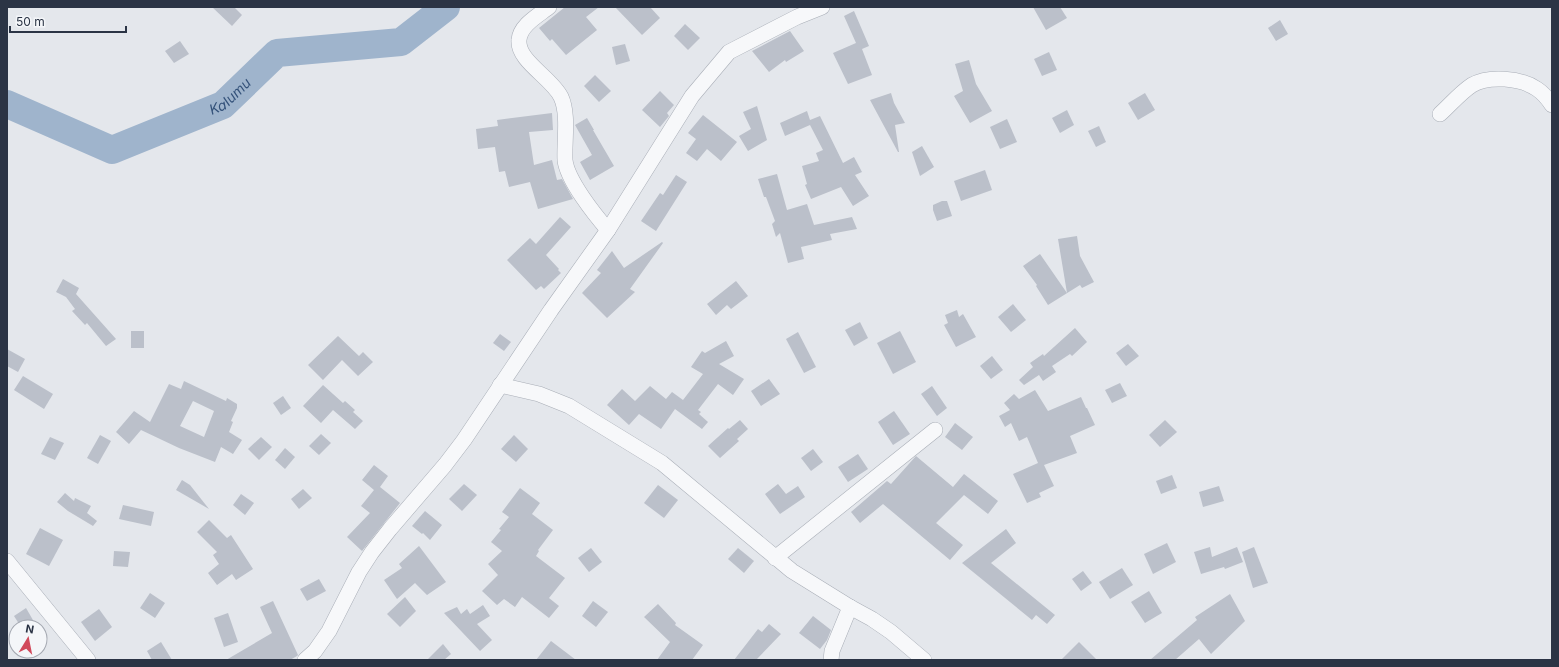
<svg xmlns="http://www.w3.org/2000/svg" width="1559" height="667" font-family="Inter,sans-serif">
  <rect width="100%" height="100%" fill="#e4e7ec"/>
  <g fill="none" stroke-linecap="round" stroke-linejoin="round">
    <path stroke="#9fb4cc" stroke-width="28" id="s1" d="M7,104L112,150L223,105L277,53L401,42L446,7"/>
  </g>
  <g fill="#bbc0ca" fill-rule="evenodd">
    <polygon points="212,7 234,7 242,15 232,26"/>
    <polygon points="565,7 599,7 586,17 597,30 566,55 552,39 550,41 539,28"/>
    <polygon points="615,7 650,7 660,18 642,35"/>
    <polygon points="1033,7 1060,7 1067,18 1046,30"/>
    <polygon points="854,11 869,46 862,49 872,75 848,84 833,53 856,43 844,16"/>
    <polygon points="1280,20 1288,34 1276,41 1268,28"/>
    <polygon points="685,24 700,38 688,50 674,36"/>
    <polygon points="790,31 804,51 786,62 785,60 769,72 752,51"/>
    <polygon points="180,41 189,54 174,63 165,51"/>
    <polygon points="625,44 630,61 616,65 612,47"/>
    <polygon points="1049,52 1057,70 1042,76 1034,59"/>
    <polygon points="969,60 976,84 992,111 970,123 954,96 963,91 955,64"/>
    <polygon points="595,75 611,91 599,102 584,86"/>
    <polygon points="660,91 674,105 667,113 669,116 660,127 642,110"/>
    <polygon points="891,93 894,103 905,123 895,125 899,152 898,152 870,100"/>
    <polygon points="1145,93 1155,110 1138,120 1128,103"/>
    <polygon points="757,106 767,140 748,151 739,136 751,129 743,112"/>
    <polygon points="1067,110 1074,125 1060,133 1052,118"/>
    <polygon points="807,111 810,120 820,116 843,163 854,157 862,172 855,175 869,196 853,206 841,187 811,199 805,185 807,184 802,166 819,161 816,153 823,150 810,125 785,136 780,123"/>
    <polygon points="552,113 553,130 529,132 534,165 552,160 557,180 562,179 573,199 538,209 530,182 509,187 505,171 499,172 495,147 478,149 476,129 498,126 497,120"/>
    <polygon points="703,115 737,142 721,161 707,149 697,161 686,153 696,139 688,133"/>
    <polygon points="587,118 594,130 593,130 614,166 590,180 580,162 592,155 575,125"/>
    <polygon points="1007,119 1017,142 1000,149 990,127"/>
    <polygon points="1099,126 1106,142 1096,147 1088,131"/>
    <polygon points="922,146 934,167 920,176 912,152"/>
    <polygon points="985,170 992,190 961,201 954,181"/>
    <polygon points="777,174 787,210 807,204 814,225 852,217 857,229 830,234 832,240 801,247 804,259 788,263 780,233 776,237 772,224 775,221 766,197 764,197 758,179"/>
    <polygon points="676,175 687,182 656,231 641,221 660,193 663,195"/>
    <polygon points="942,201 947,201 952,216 937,221 933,210 933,205"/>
    <polygon points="560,217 571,227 546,255 559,269 558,270 561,273 544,289 541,286 536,290 507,260 530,238 536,244"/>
    <polygon points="1077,236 1080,256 1094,282 1082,288 1080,285 1048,305 1036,286 1037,285 1023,266 1040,254 1067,293 1058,239"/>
    <polygon points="662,242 663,243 630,289 635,292 607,318 582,293 601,273 597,270 612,251 624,268"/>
    <polygon points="63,279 79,288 76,294 116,339 106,346 87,323 85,325 72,311 75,309 66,297 56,292"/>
    <polygon points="736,281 748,296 731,309 727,305 716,315 707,304"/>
    <polygon points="1013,304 1026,320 1011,332 998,317"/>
    <polygon points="957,310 959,317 963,314 976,337 956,347 944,325 948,323 945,315"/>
    <polygon points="860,322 868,338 854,346 845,330"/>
    <polygon points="1075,328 1087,342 1072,356 1070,354 1052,366 1056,372 1043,381 1039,375 1024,385 1019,380 1033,367 1030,363 1043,354 1044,356"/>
    <rect x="131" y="331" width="13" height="17"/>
    <polygon points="900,331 916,362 893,374 877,343"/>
    <polygon points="798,332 816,367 804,373 786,339"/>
    <polygon points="500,334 511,342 504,351 493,343"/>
    <polygon points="338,336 359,356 363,352 373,362 358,376 342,360 323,380 308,365"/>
    <polygon points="726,341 734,356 719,364 744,379 733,395 718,384 698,410 701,412 699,414 708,422 702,429 675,409 661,429 639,414 629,425 607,405 622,389 635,401 650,386 666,399 672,392 683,400 703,374 691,367 702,351 705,353"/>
    <polygon points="1128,344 1139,356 1126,366 1116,353"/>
    <polygon points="7,349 25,359 18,372 7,366"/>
    <polygon points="992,356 1003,370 991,379 980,366"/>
    <polygon points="23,376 53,394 44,409 14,390"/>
    <polygon points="769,379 780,394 761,406 751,391"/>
    <path d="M184,381L226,401L227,398L237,404V408L231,421L233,422L229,432L242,440L233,454L221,447L215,462L179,448L141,430L129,444L116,432L134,411L150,422L169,384L181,389ZM193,401L214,411L204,437L180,426Z"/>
    <polygon points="1120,383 1127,396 1112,403 1105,390"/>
    <polygon points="323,385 343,403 345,401 355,410 353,412 363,421 355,429 333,410 321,423 303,406"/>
    <polygon points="932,386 947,408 937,416 921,394"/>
    <polygon points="1035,390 1048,411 1081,397 1086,408 1087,408 1095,425 1070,436 1077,453 1044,465 1054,486 1039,493 1041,497 1027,503 1013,474 1038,463 1027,437 1019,441 1011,423 1005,427 999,416 1010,410 1004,403 1014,394 1019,399"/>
    <polygon points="283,396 291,408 281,415 273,403"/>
    <polygon points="894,411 910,434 893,445 878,422"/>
    <polygon points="740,420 748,429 737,439 739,441 720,458 708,446 728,428 729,429"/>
    <polygon points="1165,420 1177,432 1160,447 1149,435"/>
    <polygon points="955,423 973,437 962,450 945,437"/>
    <polygon points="321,434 331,443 319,455 309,446"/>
    <polygon points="100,435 111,441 98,464 87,458"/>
    <polygon points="514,435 528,449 516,462 501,449"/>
    <polygon points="50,437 64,443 55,460 41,454"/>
    <polygon points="261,437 272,447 259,460 248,449"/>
    <polygon points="285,448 295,457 285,469 275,460"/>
    <polygon points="813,449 823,462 811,471 801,458"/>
    <polygon points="858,454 868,469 848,482 838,467"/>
    <polygon points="916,456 953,487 964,474 998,501 988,514 964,495 936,523 963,545 950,560 883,504 860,523 851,512 887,481 891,484"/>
    <polygon points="374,465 388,476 380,487 400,503 362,551 347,537 370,513 361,506 374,490 362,480"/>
    <polygon points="1172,475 1177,488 1161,494 1156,481"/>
    <polygon points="182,480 190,485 209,509 176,490"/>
    <polygon points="464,484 477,495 462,511 449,499"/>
    <polygon points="778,484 786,494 798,486 805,497 780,514 765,494"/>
    <polygon points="658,485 678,500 664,518 644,503"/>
    <polygon points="1219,486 1224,501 1203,507 1199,492"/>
    <polygon points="520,488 540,503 532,514 553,530 538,550 539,551 536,556 565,578 549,598 559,606 549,618 522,597 515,607 504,599 497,605 482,591 498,575 488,564 502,551 491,542 501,530 499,529 509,517 502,512"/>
    <polygon points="303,489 312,498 299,509 291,499"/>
    <polygon points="65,493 74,501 75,498 91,506 87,513 97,521 93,526 68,511 57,502"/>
    <polygon points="241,494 254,503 245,515 233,505"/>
    <polygon points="123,505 154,512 151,526 119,519"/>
    <polygon points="425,511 442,525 430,540 423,533 422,534 412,526"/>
    <polygon points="209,520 227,538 231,535 253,569 236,580 232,574 217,585 208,573 219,564 213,555 217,552 197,532"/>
    <polygon points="40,528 63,540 49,566 26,554"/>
    <polygon points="1006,529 1016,543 991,563 1055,615 1047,624 1036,615 1032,620 962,563"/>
    <polygon points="1167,543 1176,562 1153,574 1144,554"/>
    <polygon points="419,546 446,582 427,595 415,583 397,599 384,580 402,568 399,564"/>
    <polygon points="1210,547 1212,557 1237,547 1243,562 1225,569 1224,567 1201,574 1194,552"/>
    <polygon points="1254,547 1268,583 1253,588 1242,552"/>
    <polygon points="591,548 602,562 589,572 578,558"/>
    <polygon points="738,548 754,561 744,573 728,559"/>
    <polygon points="114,551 130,552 128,567 113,566"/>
    <polygon points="1122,568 1133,585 1110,599 1099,582"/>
    <polygon points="1083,571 1092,583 1081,591 1072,579"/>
    <polygon points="319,579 326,591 307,601 300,589"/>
    <polygon points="1149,591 1162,613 1145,623 1131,602"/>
    <polygon points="150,593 165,603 155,618 140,608"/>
    <polygon points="1230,594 1245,621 1211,654 1199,639 1175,660 1150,660 1197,620 1195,617"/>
    <polygon points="405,597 416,611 400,627 387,614"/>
    <polygon points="273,601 298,655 297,656 290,660 226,660 272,633 260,607"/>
    <polygon points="593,601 608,612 596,627 582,616"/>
    <polygon points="658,604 676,623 675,625 703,645 692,660 657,660 670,642 644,617"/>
    <polygon points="483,605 490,616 477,624 492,640 480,651 444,613 457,607 461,614 467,609 470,614"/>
    <polygon points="26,608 37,627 21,627 14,616"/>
    <polygon points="99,609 112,627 95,641 81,622"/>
    <polygon points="228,613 238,642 224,647 214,618"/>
    <polygon points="813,616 831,630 827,640 820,649 799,633"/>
    <polygon points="769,624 781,634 756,660 734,660 758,629 762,632"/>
    <polygon points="551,641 576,660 536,660"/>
    <polygon points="161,642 172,660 152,660 147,651"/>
    <polygon points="1079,642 1097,660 1061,660"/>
    <polygon points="443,644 451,654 444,660 427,660"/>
  </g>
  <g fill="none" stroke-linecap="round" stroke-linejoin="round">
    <defs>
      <g id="minor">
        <path d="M549,7C539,15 520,25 519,40C517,61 552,78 561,97C569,114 564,142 565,160C567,180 595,215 608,230"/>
        <path d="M1440,114C1450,105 1460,93 1472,85C1489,75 1521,78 1537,89C1543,93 1548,99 1552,105"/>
        <polyline points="500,385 539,394 569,406 662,463 792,571 850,607 872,619 891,632 924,660"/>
        <polyline points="775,558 935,430"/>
        <polyline points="7,561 88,660"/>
        <polyline points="305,660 315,651 329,631 359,572 372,552 390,529 445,465 464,440 551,310 608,230 692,96 729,52 797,17 822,7"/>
        <polyline points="831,660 832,651 850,607"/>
      </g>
    </defs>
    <use href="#minor" stroke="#a9aeb7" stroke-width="16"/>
    <use href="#minor" stroke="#f7f8fa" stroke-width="15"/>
  </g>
  <g text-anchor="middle" stroke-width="3" stroke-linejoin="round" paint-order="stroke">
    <g font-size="14" font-style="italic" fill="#34527a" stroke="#f4f6f9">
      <text dy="5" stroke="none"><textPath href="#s1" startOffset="245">Kalumu</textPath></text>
    </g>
  </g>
  <rect width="1559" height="667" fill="none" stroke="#2b3445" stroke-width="16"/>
  <g transform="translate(28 639) rotate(10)"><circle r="19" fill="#f4f6f9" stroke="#a4a8b1"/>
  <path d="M0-3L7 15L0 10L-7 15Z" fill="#d1495b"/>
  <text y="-6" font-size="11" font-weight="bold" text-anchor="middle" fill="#2b3445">N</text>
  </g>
  <path d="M10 26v6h116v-6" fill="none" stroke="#2b3445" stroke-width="2"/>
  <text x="16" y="26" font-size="12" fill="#2b3445" stroke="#f4f6f9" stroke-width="3" paint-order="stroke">50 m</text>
</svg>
